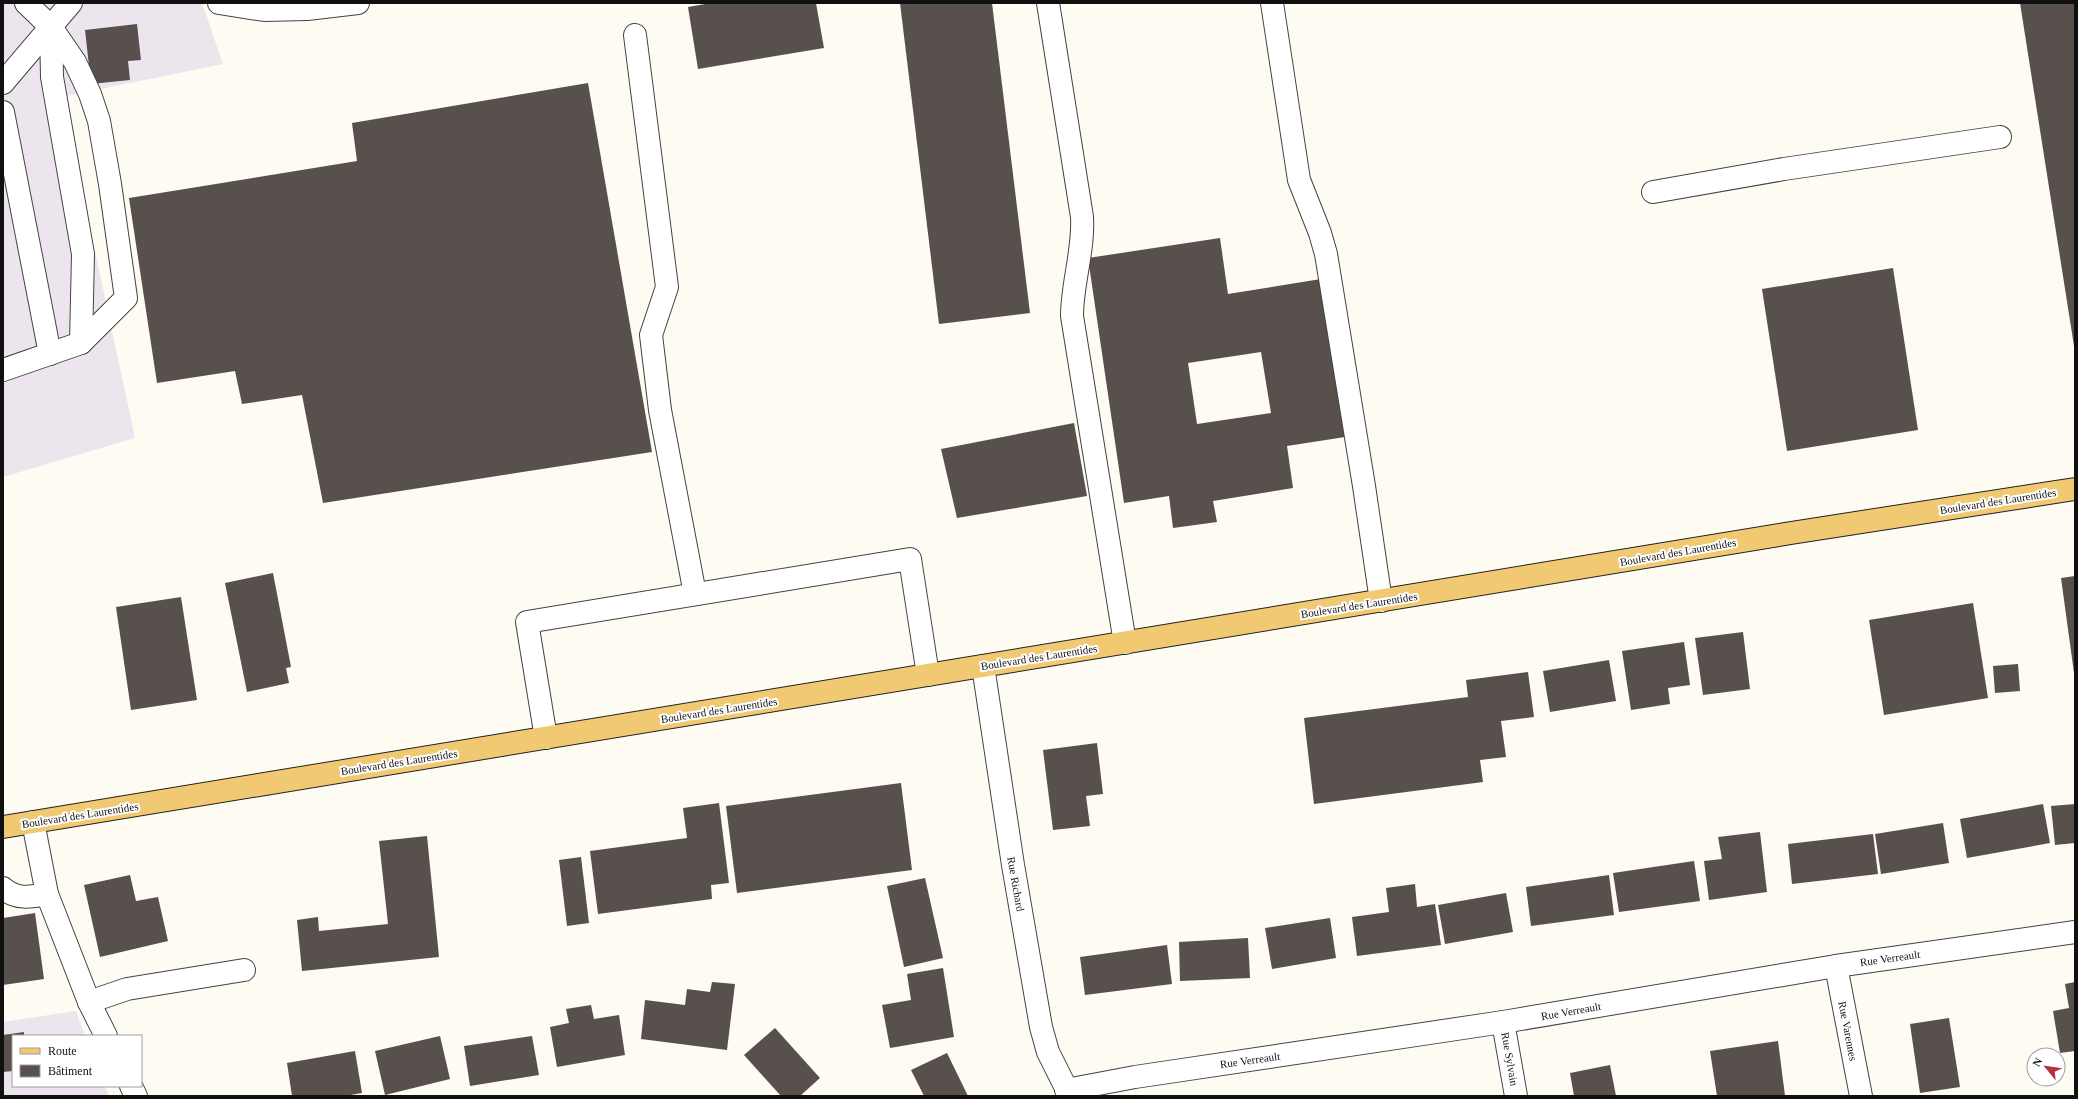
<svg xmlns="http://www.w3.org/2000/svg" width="2078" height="1099" font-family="Georgia,serif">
  <rect width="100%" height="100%" fill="#fefbf3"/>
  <g fill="#ece5ed">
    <polygon points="3,3 202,3 223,64 62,97 135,438 3,477"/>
    <polygon points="76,1011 85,1036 13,1036 13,1086 105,1086 109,1096 3,1096 3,1022"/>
  </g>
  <g fill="#58504d" fill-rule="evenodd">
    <polygon points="711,3 816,3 824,48 698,69 688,7"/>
    <polygon points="900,3 992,3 1030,313 939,324"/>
    <polygon points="2020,3 2075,3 2075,346 2074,346"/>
    <polygon points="137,24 141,60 128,61 130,80 91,84 85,30"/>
    <polygon points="588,83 652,452 323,503 302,395 242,404 235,371 157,383 129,198 357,161 352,123"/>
    <path d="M1220,238L1228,294L1321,279L1345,437L1287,446L1293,488L1213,501L1217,522L1173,528L1169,496L1124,503L1088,258ZM1261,352L1271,413L1197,424L1188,363Z"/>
    <polygon points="1893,268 1918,430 1787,451 1762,289"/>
    <polygon points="1074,423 1087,496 957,518 941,449"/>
    <polygon points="273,573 291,667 286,668 289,683 247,692 225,583"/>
    <polygon points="2075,576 2075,673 2074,673 2061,578"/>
    <polygon points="181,597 197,700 131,710 116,607"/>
    <polygon points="1973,603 1988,698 1884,715 1869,620"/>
    <polygon points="1743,632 1750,689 1703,695 1695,638"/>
    <polygon points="1684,642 1690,685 1668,688 1670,704 1631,710 1622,651"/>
    <polygon points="1609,660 1616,701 1550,712 1543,671"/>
    <polygon points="2018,664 2020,691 1995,693 1993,666"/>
    <polygon points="1528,672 1534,717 1501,721 1506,757 1480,760 1483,782 1314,804 1304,718 1468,697 1466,680"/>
    <polygon points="1097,743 1103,794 1086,796 1090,826 1053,830 1043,750"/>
    <polygon points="901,783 912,870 737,893 726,806"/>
    <polygon points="719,803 729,883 711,885 712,899 598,914 590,851 687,838 683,808"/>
    <polygon points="2043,804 2050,843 1967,858 1960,819"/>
    <polygon points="2075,804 2075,843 2055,845 2051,806"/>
    <polygon points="1943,823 1949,863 1881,874 1875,834"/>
    <polygon points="1760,832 1767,892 1709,900 1704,861 1722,859 1718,837"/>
    <polygon points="1873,834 1878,874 1792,884 1788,844"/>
    <polygon points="427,836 439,957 302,971 297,920 318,917 319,931 388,924 379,841"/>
    <polygon points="581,857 589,923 567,926 559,860"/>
    <polygon points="1694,861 1700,901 1619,912 1613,873"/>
    <polygon points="130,875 136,901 158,897 168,941 100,957 84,885"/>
    <polygon points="1609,875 1614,915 1531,926 1526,887"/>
    <polygon points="925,878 943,958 904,967 887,886"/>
    <polygon points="1415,884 1417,907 1435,904 1441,945 1357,956 1352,917 1389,912 1386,888"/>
    <polygon points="1506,893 1513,932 1445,944 1438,905"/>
    <polygon points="35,913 44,979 3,985 3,918"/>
    <polygon points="1330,918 1336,958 1272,969 1265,928"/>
    <polygon points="1248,938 1250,978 1180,981 1179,942"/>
    <polygon points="1167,945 1172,984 1085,995 1080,957"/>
    <polygon points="943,968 954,1037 890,1048 882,1005 911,1000 907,974"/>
    <polygon points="712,982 735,984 727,1050 641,1039 645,1000 685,1005 687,989 710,992"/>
    <polygon points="2075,982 2075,1051 2060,1053 2053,1011 2069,1008 2065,984"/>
    <polygon points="591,1005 594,1019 619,1015 625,1055 557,1067 550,1027 569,1023 566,1009"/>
    <polygon points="1949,1018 1960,1087 1920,1093 1910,1024"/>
    <polygon points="775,1028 820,1078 800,1096 781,1096 744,1055"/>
    <polygon points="24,1032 24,1036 13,1036 13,1071 3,1072 3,1035"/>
    <polygon points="440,1036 450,1079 385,1095 375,1051"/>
    <polygon points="532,1036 539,1075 470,1086 464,1046"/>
    <polygon points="1778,1041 1785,1096 1717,1096 1710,1051"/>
    <polygon points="355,1051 362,1093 345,1096 292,1096 287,1063"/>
    <polygon points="947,1053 968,1096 924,1096 911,1070"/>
    <polygon points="1610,1065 1616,1096 1574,1096 1570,1073"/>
  </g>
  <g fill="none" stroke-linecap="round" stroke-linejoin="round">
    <defs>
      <g id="minor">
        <polyline points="219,3 264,10 307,9 358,3"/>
        <path d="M1048,3L1082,217C1084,251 1072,283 1072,316L1125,643"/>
        <polyline points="1272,3 1299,180 1320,233 1326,254 1364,486 1381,601"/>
        <polyline points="51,27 52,77 83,254 81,343"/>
        <polyline points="635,35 667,287 651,335 660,410 695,594"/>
        <polyline points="3,83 71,3"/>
        <polyline points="3,112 50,354"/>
        <polyline points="1653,192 1784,169 2000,137"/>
        <polyline points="3,370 81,343 126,298 110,184 99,121 90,94 75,62 51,27 26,3"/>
        <polyline points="983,666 1013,865 1041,1027 1048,1052 1070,1096"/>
        <polyline points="546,738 527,622 910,559 928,675"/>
        <polyline points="33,822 47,894 89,1002 106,1036"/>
        <path d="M3,888C16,900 31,897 47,894"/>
        <polyline points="1836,966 1861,1096"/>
        <polyline points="89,1002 127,989 244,970"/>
        <polyline points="1503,1022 1516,1096"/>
        <polyline points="131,1086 136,1096"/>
        <polyline points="1066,1090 1135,1077 1503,1022 1836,966 2075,932"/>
      </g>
      <polyline id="major" points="3,827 1791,533 2075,489"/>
    </defs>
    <use href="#minor" stroke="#434343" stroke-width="24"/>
    <use href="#major" stroke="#212121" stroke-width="24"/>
    <use href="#minor" stroke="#fff" stroke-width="22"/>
    <use href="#major" stroke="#f0c972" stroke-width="22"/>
  </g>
  <g text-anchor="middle" stroke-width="4" stroke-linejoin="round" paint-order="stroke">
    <g font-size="11" fill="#101010" stroke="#fff">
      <text transform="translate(1998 501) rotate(-9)" y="4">Boulevard des Laurentides</text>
      <text transform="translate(1678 552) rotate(-10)" y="4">Boulevard des Laurentides</text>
      <text transform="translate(1359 605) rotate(-9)" y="4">Boulevard des Laurentides</text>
      <text transform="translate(1039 657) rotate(-9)" y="4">Boulevard des Laurentides</text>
      <text transform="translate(719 710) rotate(-9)" y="4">Boulevard des Laurentides</text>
      <text transform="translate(399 762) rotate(-9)" y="4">Boulevard des Laurentides</text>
      <text transform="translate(80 815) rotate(-9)" y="4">Boulevard des Laurentides</text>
      <text transform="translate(1016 884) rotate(80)" y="4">Rue Richard</text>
      <text transform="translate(1890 958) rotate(-8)" y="4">Rue Verreault</text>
      <text transform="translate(1571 1011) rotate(-10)" y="4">Rue Verreault</text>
      <text transform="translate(1848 1031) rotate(79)" y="4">Rue Varennes</text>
      <text transform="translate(1510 1059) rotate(80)" y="4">Rue Sylvain</text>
      <text transform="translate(1250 1060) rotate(-8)" y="4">Rue Verreault</text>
    </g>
  </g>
  <rect width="2078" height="1099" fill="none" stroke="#101010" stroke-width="8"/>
  <rect x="12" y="1035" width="130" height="52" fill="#ffffff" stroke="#9f9f9f"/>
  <rect x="20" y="1048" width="20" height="6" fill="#f0c972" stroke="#9f9f9f"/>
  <text x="48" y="1055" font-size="12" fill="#101010">Route</text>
  <rect x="20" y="1065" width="20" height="12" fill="#58504d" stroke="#9f9f9f"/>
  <text x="48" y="1075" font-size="12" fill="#101010">Bâtiment</text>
  <g transform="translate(2046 1067) rotate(299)"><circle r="19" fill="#ffffff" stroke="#9f9f9f"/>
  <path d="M0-3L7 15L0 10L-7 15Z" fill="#b8303f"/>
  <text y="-6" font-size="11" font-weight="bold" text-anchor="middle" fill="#101010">N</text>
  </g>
</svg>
